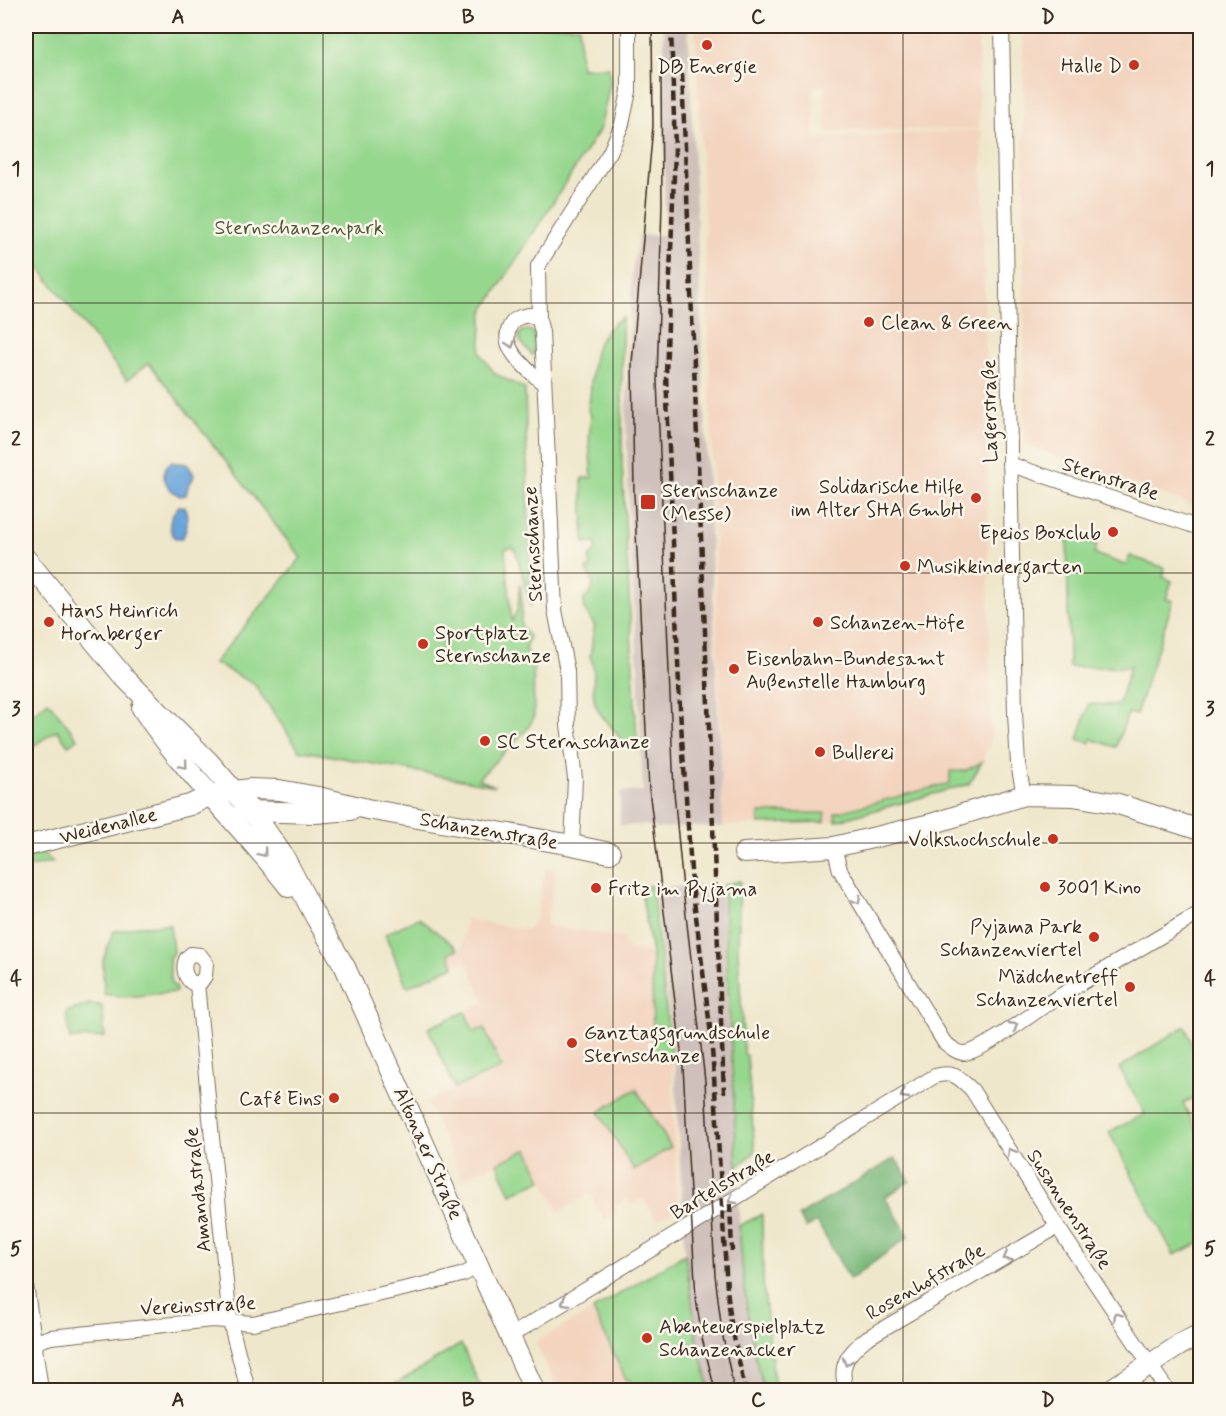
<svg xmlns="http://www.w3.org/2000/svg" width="1226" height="1416" font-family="Mynerve,sans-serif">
  <rect width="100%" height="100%" fill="#fbf7ec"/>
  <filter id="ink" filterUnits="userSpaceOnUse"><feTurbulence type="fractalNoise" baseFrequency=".0167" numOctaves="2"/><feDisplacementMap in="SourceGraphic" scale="12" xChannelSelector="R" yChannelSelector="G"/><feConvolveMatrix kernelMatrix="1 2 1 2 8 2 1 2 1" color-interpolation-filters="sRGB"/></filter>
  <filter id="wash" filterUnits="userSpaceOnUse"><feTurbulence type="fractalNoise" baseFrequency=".008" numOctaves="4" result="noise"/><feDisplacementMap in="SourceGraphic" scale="24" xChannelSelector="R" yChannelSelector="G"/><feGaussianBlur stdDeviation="1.35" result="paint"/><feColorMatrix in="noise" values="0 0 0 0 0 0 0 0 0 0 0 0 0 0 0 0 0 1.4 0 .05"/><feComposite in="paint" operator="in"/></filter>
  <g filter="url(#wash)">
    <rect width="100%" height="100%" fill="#efe7cb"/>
    <g fill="#f3d4bf">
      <polygon points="695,26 978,26 979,129 826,131 825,86 813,86 815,139 982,130 991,741 982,762 969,784 836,821 723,826 706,254"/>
      <polygon points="1023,26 1200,26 1200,508 1025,445"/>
      <polygon points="545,868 556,871 546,925 624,938 625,948 652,953 653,1053 672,1061 677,1209 657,1220 643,1198 631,1205 627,1199 614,1207 617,1213 605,1220 589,1194 559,1212 528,1148 462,1179 427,1102 502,1068 485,1028 475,1031 466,1011 485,1002 466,961 455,965 450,954 461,949 466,919 527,930 536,919"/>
      <polygon points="593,1310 626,1380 604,1390 558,1390 535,1342"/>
    </g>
    <g fill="#cfc0bb">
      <polygon points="664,26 688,26 723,827 680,827 656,829 646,825 620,826 620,792 643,791 638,668 629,518 626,414 632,273 639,235 665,235"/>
      <polygon points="697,885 721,886 742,1267 751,1335 764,1390 707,1390 697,1350 685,1254 674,1053 655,888"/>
    </g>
    <g fill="#96d78e" stroke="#688056" stroke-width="1.5">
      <polygon points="26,26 579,26 581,68 609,67 610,84 600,129 483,312 480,353 495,374 525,389 531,607 516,552 512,547 505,549 512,622 518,608 520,583 522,601 521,626 529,637 525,650 533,657 534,717 528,728 478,779 495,786 299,750 254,684 214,663 301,558 149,363 127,380 26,251"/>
      <path d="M622,317V464L637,742H622C615,727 600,719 595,703C590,687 598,672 590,656C593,646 591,637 595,626L584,609V599L592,592L593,582L586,569L591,568L589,557L596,550V543H584L582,478H592L589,442L591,415L588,410C596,372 583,344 622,317Z"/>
      <polygon points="529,330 534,333 535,353 532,355 520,341 519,336 522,331"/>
      <polygon points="1067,534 1097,545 1094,554 1126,565 1130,556 1165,568 1163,577 1172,581 1166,599 1173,601 1136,715 1128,713 1116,747 1091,739 1090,743 1078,739 1089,704 1118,705 1130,667 1069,667"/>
      <polygon points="48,701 78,739 68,745 57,730 30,748 26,741 26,719"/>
      <polygon points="982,762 969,784 836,821 835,813 950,783 950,771 965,771"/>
      <polygon points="759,813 825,813 825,822 759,824"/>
      <polygon points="43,853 53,862 26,868 26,857"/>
      <polygon points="740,881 738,950 744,1054 747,1056 755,1152 737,1167 723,885"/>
      <polygon points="640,886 652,886 672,1061 653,1054 652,953"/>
      <polygon points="419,918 458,949 449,953 454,966 407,987 385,934"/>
      <polygon points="170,925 173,954 169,957 171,984 176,987 176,992 125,997 104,994 103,960 113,932 139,926"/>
      <polygon points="90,1004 102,1006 105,1037 70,1039 66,1012"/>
      <polygon points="465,1012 474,1032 484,1028 502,1068 455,1088 428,1028"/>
      <polygon points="1185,1026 1194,1048 1200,1045 1200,1095 1183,1103 1200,1137 1200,1243 1174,1255 1109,1132 1145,1114 1119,1068"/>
      <polygon points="636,1089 671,1147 634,1170 599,1112"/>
      <polygon points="528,1149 542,1180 511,1194 497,1163"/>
      <path d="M762,1214L763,1282L775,1390H764C748,1337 743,1281 739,1226Z"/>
      <polygon points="685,1254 697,1337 710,1390 634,1390 629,1379 626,1380 593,1310"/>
      <polygon points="461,1344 482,1390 385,1390"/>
    </g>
    <polygon fill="#78b879" stroke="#5a714c" stroke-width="1.5" points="895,1158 910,1181 885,1197 909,1236 850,1280 817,1222 806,1228 799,1216"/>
    <g fill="#69a5da" stroke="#52687c" stroke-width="1.5">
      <path d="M171,462C186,465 186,459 194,475L192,481L189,483L186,495L180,496C166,489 157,473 171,462Z"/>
      <path d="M179,506L185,507C188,517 188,530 182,538H175C166,528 170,515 179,506Z"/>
    </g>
  </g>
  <g filter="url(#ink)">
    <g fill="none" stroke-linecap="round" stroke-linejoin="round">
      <defs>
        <g id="street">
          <polyline points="1002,26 1015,714 1018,764 1024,795"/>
          <path d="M539,320L530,315C521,316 514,318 510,326C498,349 530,371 544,384"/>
          <polyline points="1009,464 1200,528"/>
          <polyline points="572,845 575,778 568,725 567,671 555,610 542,332 539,320 538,266 610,152 622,124 629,91 629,26"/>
          <path d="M834,847L840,870L944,1042C949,1046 957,1053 964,1053C982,1053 1039,1008 1058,997C1106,969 1153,941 1200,913"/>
          <path d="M191,954L200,955L206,963L205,976L200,983H192C183,976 181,961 191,954Z"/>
          <polyline points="197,984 230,1322 248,1390"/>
          <polyline points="26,1284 41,1390"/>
          <path d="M510,1336L935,1076C955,1071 958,1077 972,1090L1059,1229L1167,1390"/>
          <polyline points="26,1352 41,1340 51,1337 212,1320 253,1323 443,1280 464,1274 479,1266"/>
          <path d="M847,1390C837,1366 849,1352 867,1338L1057,1227"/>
        </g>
        <g id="secondary">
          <polyline points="26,559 123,676 209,762 257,818 284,857 316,918 345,967 534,1390"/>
          <path d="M142,708C184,773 242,826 289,887"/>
          <polyline points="244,811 316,813 350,810"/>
          <polyline points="26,846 190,805 211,795 221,793 250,789 279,790 318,797 367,809 572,845 610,853"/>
          <polyline points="744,853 834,847 931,824 1024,795 1073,796 1115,803 1200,830"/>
          <polyline points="1110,1390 1180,1345 1200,1334"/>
        </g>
      </defs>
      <use href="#street" stroke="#7a6c5b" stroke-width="16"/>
      <use href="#secondary" stroke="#7a6c5b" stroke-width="22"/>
      <use href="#street" stroke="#fff" stroke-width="14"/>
      <use href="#secondary" stroke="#fff" stroke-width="20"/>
      <g stroke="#3b2a1e" stroke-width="1.5">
        <polyline points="652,26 653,126 632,363 634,493 649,789 683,1067 696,1299 702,1338 715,1390"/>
        <polyline points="661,76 662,203 657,381 674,792 683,889 705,1081 715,1275 722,1332 734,1390"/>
      </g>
      <g stroke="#3b2a1e" stroke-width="4.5" stroke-dasharray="9 4.5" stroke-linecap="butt">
        <polyline points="671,26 675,150 666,375 680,709 692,885 711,1035 716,1105 727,1289 731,1323 745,1390"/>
        <polyline points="682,74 724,1093"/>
        <polyline points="730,1204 732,1251"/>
      </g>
    </g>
    <defs><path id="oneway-chevron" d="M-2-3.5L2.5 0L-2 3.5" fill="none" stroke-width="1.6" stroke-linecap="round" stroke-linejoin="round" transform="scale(1.5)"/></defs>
    <g stroke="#a79f9a">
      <use href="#oneway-chevron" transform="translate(511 344) rotate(72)"/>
      <use href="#oneway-chevron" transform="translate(184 765) rotate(50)"/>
      <use href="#oneway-chevron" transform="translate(263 853) rotate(50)"/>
      <use href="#oneway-chevron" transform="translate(857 900) rotate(60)"/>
      <use href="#oneway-chevron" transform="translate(1014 1026) rotate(-33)"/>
      <use href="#oneway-chevron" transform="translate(904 1095) rotate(149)"/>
      <use href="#oneway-chevron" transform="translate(1011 1152) rotate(-122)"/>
      <use href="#oneway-chevron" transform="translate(732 1200) rotate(149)"/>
      <use href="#oneway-chevron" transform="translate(1007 1257) rotate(150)"/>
      <use href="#oneway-chevron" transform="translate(565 1302) rotate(148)"/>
      <use href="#oneway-chevron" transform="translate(1117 1316) rotate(-124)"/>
      <use href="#oneway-chevron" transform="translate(847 1362) rotate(107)"/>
    </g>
  </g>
  <path fill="none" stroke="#3b2a1e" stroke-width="1.5" stroke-opacity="0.55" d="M323,26V1390M613,26V1390M903,26V1390M26,303H1200M26,573H1200M26,843H1200M26,1113H1200"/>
  <g fill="#c8321e" stroke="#fbf7ec" stroke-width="2">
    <circle cx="707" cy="45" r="6"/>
    <circle cx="1134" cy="65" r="6"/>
    <circle cx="869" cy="322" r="6"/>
    <circle cx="976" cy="498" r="6"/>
    <rect x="640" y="494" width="16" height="16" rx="3"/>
    <circle cx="1113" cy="532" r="6"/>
    <circle cx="905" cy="566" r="6"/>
    <circle cx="49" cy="622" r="6"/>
    <circle cx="818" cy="622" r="6"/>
    <circle cx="423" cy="644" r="6"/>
    <circle cx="734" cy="669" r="6"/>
    <circle cx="485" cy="741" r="6"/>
    <circle cx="820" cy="752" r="6"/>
    <circle cx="1053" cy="839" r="6"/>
    <circle cx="1045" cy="887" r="6"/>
    <circle cx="596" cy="888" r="6"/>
    <circle cx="1094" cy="937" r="6"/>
    <circle cx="1130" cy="987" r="6"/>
    <circle cx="572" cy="1043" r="6"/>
    <circle cx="334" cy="1098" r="6"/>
    <circle cx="647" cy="1338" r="6"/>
  </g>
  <g text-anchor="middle" stroke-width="5" stroke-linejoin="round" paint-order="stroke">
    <g font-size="20" fill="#3b2a1e" stroke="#fbf7ec" text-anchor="start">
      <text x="1122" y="72" text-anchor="end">Halle D</text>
      <text x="707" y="73" text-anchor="middle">DB Energie</text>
      <text x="881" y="329">Clean &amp; Green</text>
      <text x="964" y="493" text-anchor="end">Solidarische Hilfe<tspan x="964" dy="23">im Alter SHA GmbH</tspan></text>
      <text x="662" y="497">Sternschanze<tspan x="662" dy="23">(Messe)</tspan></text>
      <text x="1101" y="539" text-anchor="end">Epeios Boxclub</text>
      <text x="917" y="573">Musikkindergarten</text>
      <text x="61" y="617">Hans Heinrich<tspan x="61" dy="23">Hornberger</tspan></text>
      <text x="830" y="629">Schanzen-Höfe</text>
      <text x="435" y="639">Sportplatz<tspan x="435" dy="23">Sternschanze</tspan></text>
      <text x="746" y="665">Eisenbahn-Bundesamt<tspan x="746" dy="23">Außenstelle Hamburg</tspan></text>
      <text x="497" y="748">SC Sternschanze</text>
      <text x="832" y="759">Bullerei</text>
      <text x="1041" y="846" text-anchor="end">Volkshochschule</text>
      <text x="1057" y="894">3001 Kino</text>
      <text x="608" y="895">Fritz im Pyjama</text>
      <text x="1082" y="933" text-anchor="end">Pyjama Park<tspan x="1082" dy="23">Schanzenviertel</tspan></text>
      <text x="1118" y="983" text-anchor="end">Mädchentreff<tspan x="1118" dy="23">Schanzenviertel</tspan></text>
      <text x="584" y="1039">Ganztagsgrundschule<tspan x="584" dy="23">Sternschanze</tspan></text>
      <text x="322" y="1105" text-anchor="end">Café Eins</text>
      <text x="659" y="1333">Abenteuerspielplatz<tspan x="659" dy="23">Schanzenacker</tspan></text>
    </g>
    <g font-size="20" fill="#52553a" stroke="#fbf7ec">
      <text x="299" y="234">Sternschanzenpark</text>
    </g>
    <g font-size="20" fill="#3b2a1e" stroke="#fbf7ec">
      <text transform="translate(989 411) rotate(-91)" y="7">Lagerstraße</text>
      <text transform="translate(1111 478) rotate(18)" y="7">Sternstraße</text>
      <text transform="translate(532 544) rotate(-93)" y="7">Sternschanze</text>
      <text transform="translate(108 825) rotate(-14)" y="7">Weidenallee</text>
      <text transform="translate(489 830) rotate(10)" y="7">Schanzenstraße</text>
      <text transform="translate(429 1153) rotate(66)" y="7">Altonaer Straße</text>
      <text transform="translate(722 1184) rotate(-31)" y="7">Bartelsstraße</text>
      <text transform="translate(197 1190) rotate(-96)" y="7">Amandastraße</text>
      <text transform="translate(1070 1209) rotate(57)" y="7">Susannenstraße</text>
      <text transform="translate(925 1281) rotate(-30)" y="7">Rosenhofstraße</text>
      <text transform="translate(198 1305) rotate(-3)" y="7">Vereinsstraße</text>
    </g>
  </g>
  <rect width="1226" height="1416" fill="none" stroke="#fbf7ec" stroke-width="66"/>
  <rect x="33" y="33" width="1160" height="1350" fill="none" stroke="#3b2a1e" stroke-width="2"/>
  <g font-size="20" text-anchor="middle" font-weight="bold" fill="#3b2a1e">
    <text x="178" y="23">A</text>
    <text x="468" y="23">B</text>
    <text x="758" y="23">C</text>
    <text x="1048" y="23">D</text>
    <text x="16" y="175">1</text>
    <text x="1210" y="175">1</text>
    <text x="16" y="445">2</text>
    <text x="1210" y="445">2</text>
    <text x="16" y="715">3</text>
    <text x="1210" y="715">3</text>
    <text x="16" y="985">4</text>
    <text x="1210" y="985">4</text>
    <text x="16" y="1255">5</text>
    <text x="1210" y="1255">5</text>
    <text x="178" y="1406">A</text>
    <text x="468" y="1406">B</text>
    <text x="758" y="1406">C</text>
    <text x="1048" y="1406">D</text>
  </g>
</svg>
